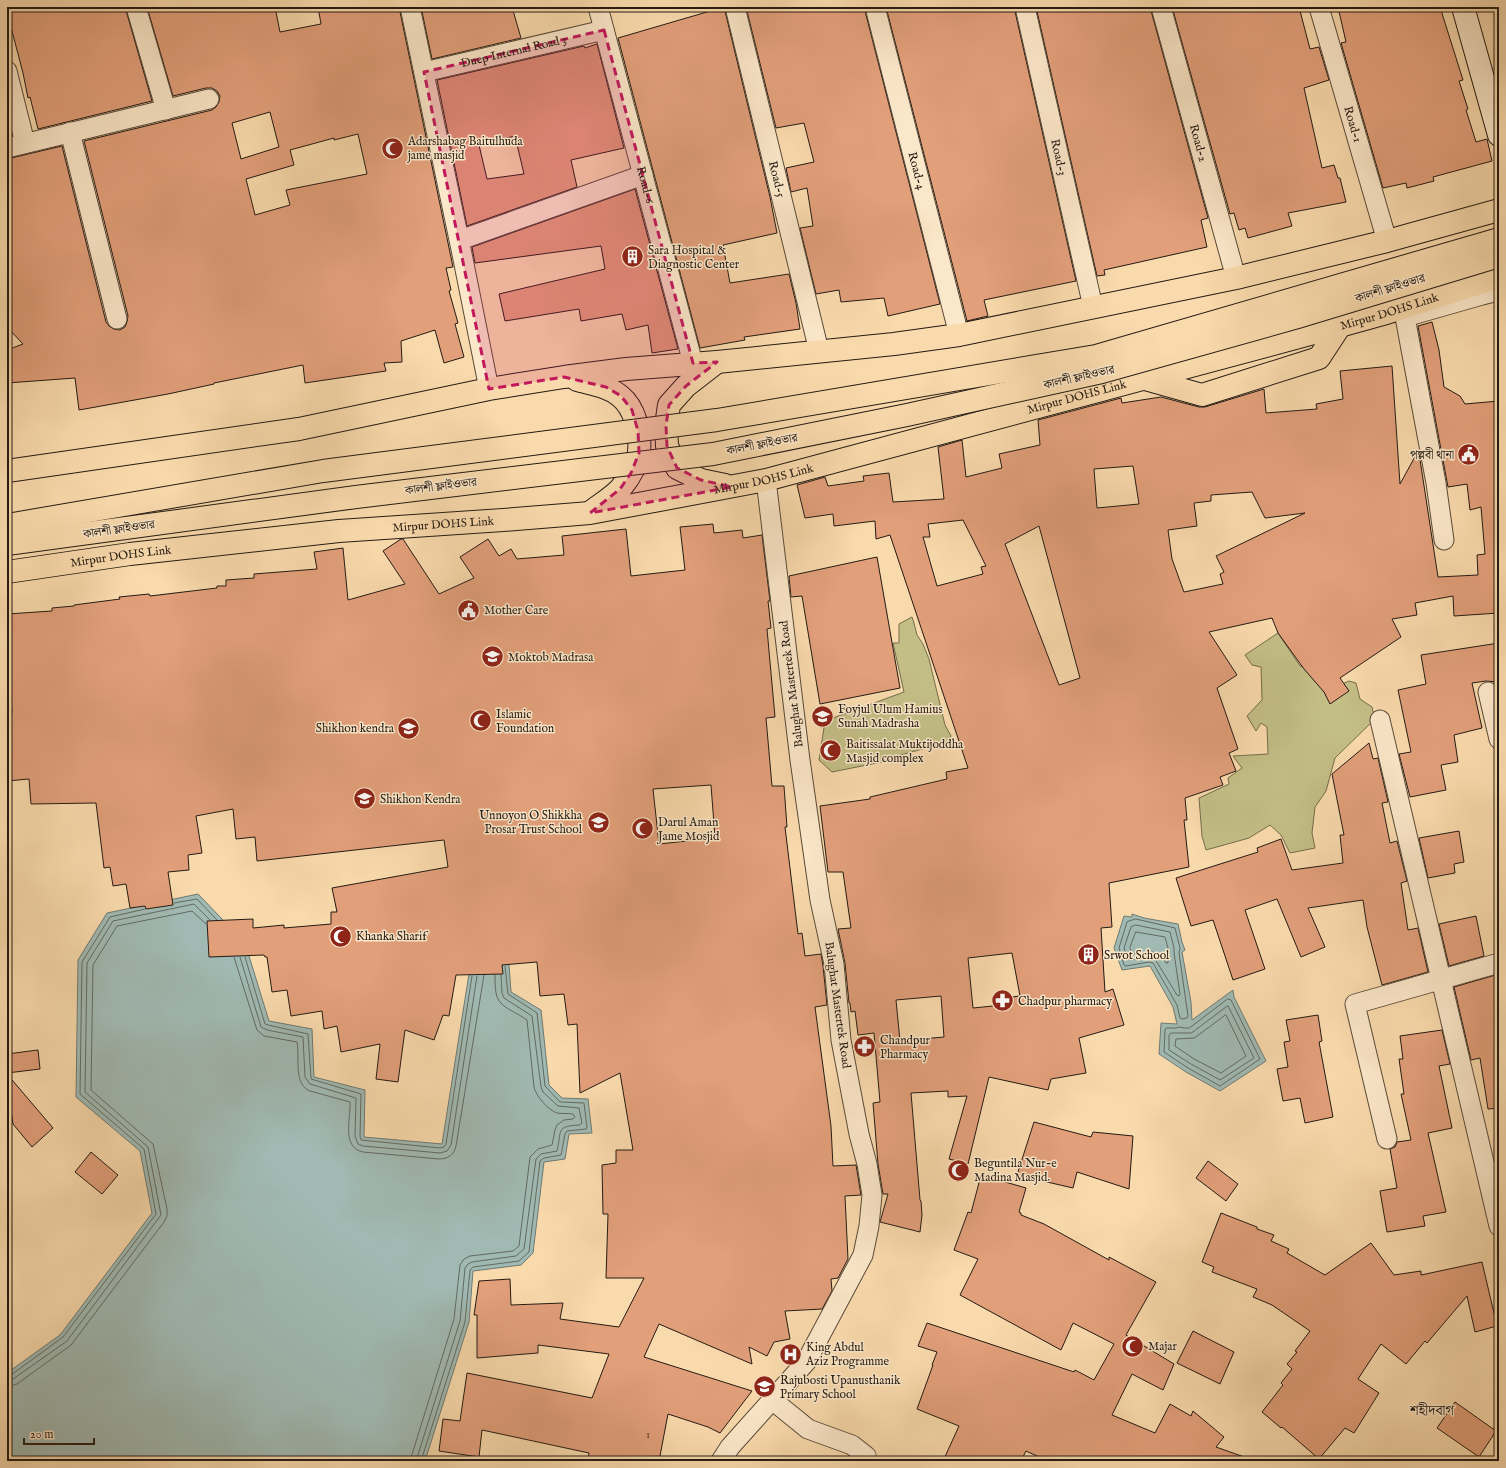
<svg xmlns="http://www.w3.org/2000/svg" width="1506" height="1468" font-family="'IM FELL English','Noto Serif Bengali',serif">
  <rect width="100%" height="100%" fill="#f9daac"/>
  <filter id="stains"><feTurbulence type="fractalNoise" baseFrequency=".005" numOctaves="4"/><feColorMatrix values="0 0 0 0 .2 0 0 0 0 .09 0 0 0 0 .02 0 0 0 .5 -.17"/></filter>
  <radialGradient id="worn" r=".72"><stop offset=".6" stop-color="#630" stop-opacity="0"/><stop offset="1" stop-color="#630" stop-opacity=".3"/></radialGradient>
  <g fill="#c3be86" stroke="#746c4c">
    <polygon points="912,617 914,623 917,635 923,644 929,659 945,725 951,736 948,742 897,756 882,762 832,772 819,760 825,721 904,692 893,643 899,643 899,624"/>
    <polygon points="1278,633 1300,666 1314,669 1324,692 1349,681 1356,683 1360,699 1372,707 1375,719 1335,758 1326,791 1315,807 1312,833 1315,848 1290,853 1281,835 1270,825 1249,838 1206,850 1202,836 1199,798 1229,784 1228,778 1242,768 1233,756 1268,754 1267,727 1261,723 1256,731 1247,716 1262,700 1261,667 1252,665 1245,655"/>
  </g>
  <g fill="#a0b9b2" stroke="#6e7972">
    <polygon points="198,894 245,943 269,1021 312,1029 314,1077 365,1090 364,1137 442,1144 475,936 508,951 511,992 541,1010 549,1085 562,1098 588,1099 592,1133 569,1134 565,1159 544,1162 533,1253 521,1265 473,1271 469,1322 425,1461 7,1461 7,1373 60,1335 152,1213 140,1151 76,1097 78,960 107,913"/>
    <polygon points="1132,914 1144,918 1178,924 1182,942 1185,950 1182,952 1191,1002 1192,1020 1233,990 1234,997 1266,1061 1220,1091 1186,1072 1159,1054 1161,1023 1177,1024 1173,1007 1150,966 1122,970 1114,948 1124,916 1132,917"/>
  </g>
  <g fill="none" stroke-linecap="round" stroke-linejoin="round">
    <g stroke="#626a62" stroke-width="1">
      <polyline points="174,903 197,899 217,920"/>
      <polygon points="1136,919 1175,928 1180,948 1179,953 1188,1016 1187,1018 1182,1019 1180,1018 1177,1005 1153,963 1149,962 1126,966 1124,965 1119,948 1127,922"/>
      <polygon points="1136,925 1170,932 1174,948 1174,953 1180,994 1179,996 1177,995 1155,959 1149,957 1130,960 1128,959 1124,948 1131,927"/>
      <path d="M1136,932L1165,937L1168,948V963H1166C1156,945 1147,955 1132,953L1130,948Z"/>
      <path d="M234,957L257,1030L264,1036L297,1042C300,1058 293,1084 310,1091L350,1102C351,1119 341,1147 363,1152L439,1159C448,1159 454,1155 456,1146L484,975"/>
      <polyline points="240,957 261,1027 267,1030 303,1037 305,1077 310,1084 356,1098 355,1136 358,1144 363,1146 440,1153 447,1151 451,1145 477,976"/>
      <polyline points="245,957 265,1024 268,1025 308,1034 311,1079 361,1094 360,1136 361,1140 440,1148 444,1147 446,1144 472,976"/>
      <polygon points="1228,999 1231,1000 1260,1059 1220,1086 1188,1068 1164,1052 1165,1030 1166,1028 1176,1028 1180,1027 1184,1028 1189,1028"/>
      <polygon points="1228,1006 1254,1058 1220,1080 1191,1064 1169,1050 1169,1035 1171,1033 1191,1033"/>
      <polygon points="1226,1015 1246,1056 1221,1073 1194,1059 1175,1046 1176,1039 1194,1038"/>
      <polyline points="7,1375 11,1375 63,1337 156,1214 144,1149 80,1094 82,962 110,917 145,909"/>
      <polyline points="7,1381 13,1379 67,1341 161,1215 148,1147 85,1092 87,963 113,921 194,904 210,920"/>
      <polyline points="7,1387 17,1384 71,1345 164,1222 167,1216 167,1209 153,1144 91,1090 93,965 117,926 192,911 206,924"/>
      <path d="M410,1461L454,1319L460,1265L464,1259L470,1256L513,1251L519,1246L530,1157L538,1149L552,1145L555,1130L557,1125L564,1120L573,1119L575,1117L573,1114C568,1113 562,1114 557,1113C548,1110 536,1096 534,1087L527,1020C518,1013 501,1008 497,997C495,991 495,982 495,975"/>
      <path d="M416,1461L460,1321L465,1268L468,1264L472,1262L516,1256L524,1249L536,1159L541,1154L557,1151C562,1131 555,1126 580,1125L582,1123L579,1108L558,1106L543,1092L541,1087L532,1016L504,998L502,993L501,975"/>
      <polyline points="421,1461 465,1322 470,1270 473,1267 519,1261 529,1252 540,1161 544,1158 561,1155 565,1134 567,1131 586,1129 587,1128 584,1103 560,1102 545,1086 537,1013 508,994 505,966"/>
    </g>
  </g>
  <g fill="#e19f7a" stroke="#241a13" fill-rule="evenodd">
    <polygon points="7,7 125,7 152,101 38,129 30,97 28,98 23,73 7,12"/>
    <path d="M147,7H275L280,32L321,24L318,7H399L453,267L446,268L451,290L449,291L458,323L455,324L464,357L444,363L435,330L401,341L402,362L384,363L386,371L305,383L303,365L214,383V384L168,394L79,410L75,378L7,383V350L23,344L7,327V159L62,146L106,322L109,326L114,329L120,330L125,327L127,322L128,316L84,141L212,110L216,107L219,102L220,96L217,91L212,88H206L173,96ZM270,112L279,147L241,159L232,123ZM358,134L367,174L286,190L290,205L255,215L246,179L294,165L290,150L334,138V140Z"/>
    <polygon points="421,7 512,7 521,38 432,59"/>
    <polygon points="724,7 770,197 777,233 723,245 730,283 789,274 796,303 800,329 744,337 745,340 700,348 618,38"/>
    <polygon points="746,7 864,7 940,304 888,316 884,298 841,302 839,290 816,294 800,228 813,226 807,188 791,192 786,168 814,162 804,123 776,128"/>
    <polygon points="886,7 1014,7 1076,281 984,300 988,316 967,321"/>
    <polygon points="1036,7 1150,7 1208,218 1201,220 1207,247 1104,270 1105,275 1097,276"/>
    <polygon points="1172,7 1299,7 1310,49 1319,47 1329,80 1304,88 1322,168 1334,165 1338,178 1340,178 1346,202 1288,213 1292,226 1248,238 1245,228 1239,230 1234,213 1230,214"/>
    <polygon points="1338,7 1440,7 1463,80 1459,81 1468,109 1466,110 1476,142 1487,139 1492,161 1433,177 1434,181 1407,188 1406,183 1383,188 1341,43 1346,42"/>
    <path d="M597,44L624,148L571,160L577,187L467,226L437,80L584,46L585,48ZM515,136L524,174L487,179L479,145Z"/>
    <polygon points="635,189 678,349 652,353 648,325 626,330 622,314 581,321 579,309 505,321 499,294 605,269 601,246 475,263 472,247"/>
    <path d="M1432,322L1439,350L1444,387L1460,396L1465,404L1499,401V613L1454,616L1453,596L1415,603L1417,615L1392,619L1401,637L1340,678L1349,691L1330,704L1324,692L1304,669L1278,633L1272,618L1209,632L1237,675L1217,688L1238,749L1229,753L1236,771L1220,777L1223,785L1185,798L1187,820H1184L1189,867L1109,883L1112,927L1101,928L1105,992L1113,989L1124,1025L1079,1038L1086,1073L1051,1079L1048,1090L989,1077L968,1164L949,1159L967,1096L948,1097V1091L911,1093L920,1200L921,1201L922,1215L920,1232L880,1222L888,1194H883L878,1164L873,1103L880,1102L874,1033L858,1035L855,1011L851,1012L850,1003H849L845,963L838,929L851,928L843,872H828L820,806L870,799V797L947,779L946,772L968,768L890,535L876,539L875,521L834,526L833,514L805,518L797,485L825,477L828,486L864,481L863,476L889,473L893,502L944,499L938,447L962,440L966,477L1002,468L999,454L1040,445L1038,420L1121,398L1122,403L1161,397L1199,407H1205L1264,389L1266,413L1317,409L1316,404L1343,399L1340,371L1392,366L1400,484L1417,453H1419L1438,577L1478,575L1477,555L1485,554L1481,507L1470,510L1467,484L1448,487L1418,326ZM1133,466L1139,504L1097,508L1094,469ZM1252,492L1265,518L1305,513L1216,556L1224,572L1220,574L1223,584L1184,592L1172,559L1168,530L1197,526L1194,503L1211,501V495ZM963,520L986,566L981,567L983,574L937,586L923,537H930L928,524ZM1039,526L1080,678L1059,685L1005,544ZM1012,953L1020,996L1012,997L1013,1004L973,1008L968,958ZM941,996L944,1037L900,1041L896,1000Z"/>
    <path d="M713,524L714,533L742,530L743,538L762,535L770,601H768L771,628L767,629L775,717L766,718L772,786H784L787,827H785L798,934L802,933L805,956L821,954L823,966L827,1005L815,1007L831,1126L833,1166L856,1165L861,1195L845,1196L848,1259L838,1278L831,1279L832,1291L822,1309L785,1311L790,1339L774,1342L767,1356L749,1347L752,1364L659,1324L644,1357L752,1391L720,1433L708,1427L668,1414L659,1461H588L589,1453L482,1430L479,1457L439,1451L443,1419L460,1421L467,1373L592,1398L609,1354L538,1345V1353L477,1358V1315H474L479,1281L510,1279L511,1305L563,1303L560,1319L619,1327L644,1278H606L608,1214H603L602,1165L616,1163V1150H633L620,1073L580,1093L577,1024L568,1025L564,994L540,996L537,962L502,965L503,974L456,975L449,1016L443,1015L434,1040L405,1030L398,1082L376,1079L380,1044L341,1052L337,1026L324,1029L322,1011L291,1016L287,990L272,992L267,957H265L264,955L209,957L207,921L253,919V928L284,925V928L331,924V912H337L332,888L448,867L444,840L257,861L255,837L236,839L233,809L196,816L202,853L188,855L189,870L168,872L173,905L146,909L145,906L130,908L126,884L113,886L110,867L104,868L96,803L31,804L29,779L7,781V714L12,713L9,673H7V614L52,611V608L74,606V605L120,599L119,597L149,594L150,596L217,588V586H226V580L254,578V574L317,569L314,552L343,548L348,600L405,584L383,551L401,539H403L439,594L474,578L460,557L488,539L499,556L511,549L517,559L564,555L562,536L626,529L631,576L685,570L680,527ZM711,785L715,838L659,844L653,789Z"/>
    <polygon points="877,557 900,688 820,704 802,596 791,597 789,576"/>
    <polygon points="1499,643 1499,682 1486,681 1472,683 1482,728 1454,735 1458,762 1441,765 1446,790 1410,797 1399,754 1411,752 1398,690 1426,684 1421,655"/>
    <polygon points="1369,743 1373,759 1378,758 1388,802 1382,803 1390,843 1397,841 1407,881 1401,883 1408,930 1418,928 1428,972 1382,985 1367,927 1363,900 1308,908 1325,947 1301,957 1277,899 1245,910 1265,969 1233,980 1213,920 1191,926 1176,878 1258,852 1257,848 1281,839 1292,870 1343,863 1340,835 1344,835 1332,774"/>
    <polygon points="1459,831 1464,862 1454,864 1455,873 1428,878 1419,838"/>
    <polygon points="1476,916 1484,956 1449,966 1439,924"/>
    <polygon points="1499,974 1499,1108 1488,1109 1480,1058 1471,1060 1454,987"/>
    <polygon points="1318,1015 1322,1041 1319,1042 1333,1117 1305,1123 1300,1098 1283,1101 1277,1069 1288,1067 1284,1042 1290,1041 1286,1020"/>
    <polygon points="1442,1030 1450,1064 1439,1066 1452,1128 1428,1133 1446,1212 1423,1216 1425,1226 1387,1232 1380,1191 1397,1188 1390,1149 1395,1147 1397,1142 1411,1140 1401,1094 1404,1094 1399,1059 1403,1059 1400,1036"/>
    <polygon points="38,1050 40,1069 7,1073 7,1054"/>
    <polygon points="7,1074 53,1128 32,1147 13,1124 7,1085"/>
    <polygon points="1034,1122 1091,1137 1093,1132 1133,1136 1129,1189 1077,1172 1073,1188 1017,1175"/>
    <polygon points="91,1152 118,1175 102,1194 75,1172"/>
    <polygon points="1208,1161 1238,1184 1226,1201 1196,1178"/>
    <polygon points="981,1175 1026,1188 1019,1212 1021,1213 1021,1215 1044,1224 1109,1260 1109,1257 1156,1282 1126,1335 1174,1364 1163,1390 1132,1374 1112,1415 1155,1433 1170,1404 1191,1416 1193,1411 1224,1437 1216,1447 1247,1458 1246,1461 1048,1461 1026,1451 1021,1461 943,1461 959,1426 917,1409 933,1365 932,1365 937,1352 918,1346 927,1323 1074,1372 1075,1370 1094,1380 1114,1344 1073,1323 1061,1350 960,1295 978,1259 954,1250 968,1212 971,1213"/>
    <polygon points="1221,1213 1257,1227 1257,1229 1274,1235 1271,1241 1289,1249 1287,1253 1325,1275 1371,1243 1394,1275 1421,1271 1421,1275 1482,1262 1497,1326 1475,1332 1467,1296 1427,1343 1425,1341 1406,1364 1381,1344 1358,1379 1379,1393 1354,1433 1345,1428 1319,1459 1282,1427 1281,1428 1262,1412 1283,1385 1281,1383 1292,1369 1287,1364 1297,1352 1295,1351 1310,1331 1272,1305 1253,1297 1257,1289 1212,1272 1214,1267 1202,1262"/>
    <polygon points="1193,1331 1234,1352 1220,1384 1177,1363"/>
    <polygon points="1455,1402 1496,1431 1479,1457 1437,1428"/>
  </g>
  <g fill="none" stroke-linecap="round" stroke-linejoin="round">
    <defs>
      <g id="minor">
        <polyline points="136,7 166,110"/>
        <polyline points="410,7 462,254 489,389"/>
        <path id="s1" d="M598,7L693,363"/>
        <path id="s2" d="M735,7L819,351"/>
        <path id="s3" d="M875,7L959,335"/>
        <path id="s4" d="M1025,7L1093,307"/>
        <path id="s5" d="M1161,7L1236,278"/>
        <path id="s6" d="M1319,7L1387,241"/>
        <polyline points="7,71 25,143"/>
        <path id="s7" d="M424,72L604,30"/>
        <polyline points="70,132 117,319"/>
        <polyline points="7,148 209,99"/>
        <polyline points="460,240 643,175"/>
        <polyline points="1444,540 1436,483 1405,317 1482,295 1494,292 1499,293"/>
        <polyline points="1488,692 1499,739"/>
        <polyline points="1380,720 1499,1226"/>
        <polyline points="1387,1139 1355,1004 1499,963"/>
        <polyline points="771,1399 808,1429 852,1445 866,1456 864,1461"/>
        <polyline points="721,1461 730,1447 806,1362 863,1255 869,1226 872,1195 867,1164 859,1134 841,1040 834,964 820,900 800,760 766,480"/>
      </g>
      <polyline id="secondary" points="1463,7 1499,135"/>
      <g id="primary">
        <polyline points="717,362 686,386 669,405 666,426 667,446 677,468 701,480 725,485"/>
        <polyline points="1145,379 1202,395 1319,358 1340,326"/>
        <path d="M577,380C591,384 608,386 620,396C635,408 641,433 639,452C637,465 629,478 621,488C613,497 601,504 592,511"/>
        <polyline points="7,471 299,429 489,389 564,377 626,369 717,362 894,344 959,335 1236,278 1387,241 1499,210"/>
        <path id="s8" d="M7,572L130,554L339,531L503,520L590,513L766,480L1340,326L1383,314L1499,277"/>
      </g>
    </defs>
    <use href="#minor" stroke="#594a39" stroke-width="21"/>
    <use href="#secondary" stroke="#241a13" stroke-width="24"/>
    <use href="#primary" stroke="#241a13" stroke-width="24"/>
    <use href="#minor" stroke="#fbe7c9" stroke-width="19"/>
    <use href="#secondary" stroke="#fbe7c9" stroke-width="22"/>
    <use href="#primary" stroke="#f9daac" stroke-width="22"/>
    <defs>
      <g id="primary-bridge">
        <polyline points="7,525 323,471 717,420 1096,356 1499,239"/>
        <polyline points="7,544 356,497 713,454 907,415 1102,372 1298,317 1499,256"/>
      </g>
    </defs>
    <use href="#primary-bridge" stroke="#241a13" stroke-width="24" stroke-linecap="butt"/>
    <use href="#primary-bridge" stroke="#f9daac" stroke-width="22"/>
  </g>
  <path fill="#c2185b" fill-opacity="0.2" stroke="#c2185b" stroke-width="3" stroke-dasharray="8 5" stroke-linejoin="round" d="M604,30L693,363L717,362L686,386L669,405L666,426L667,446L677,468L701,480L732,487L590,513L620,489L631,473L639,453L638,431L632,410L621,396L606,387L564,377L489,389L424,72Z"/>
  <defs>
    <symbol id="mosque-disc" viewBox="-11 -11 22 22"><circle r="9.5" fill="#8f2418" stroke="#fbe7c9"/><path d="M3.5-4.9A6 6 0 1 0 3.5 4.9A5 5 0 1 1 3.5-4.9Z" fill="#fff"/></symbol>
    <symbol id="building-disc" viewBox="-11 -11 22 22"><circle r="9.5" fill="#8f2418" stroke="#fbe7c9"/><path d="M-4-6H4V6H1V3H-1V6H-4ZM-2.5-4.3h1.7v1.8h-1.7ZM.8-4.3h1.7v1.8H.8ZM-2.5-1h1.7V.8h-1.7ZM.8-1h1.7V.8H.8Z" fill="#fff"/></symbol>
    <symbol id="civic-disc" viewBox="-11 -11 22 22"><circle r="9.5" fill="#8f2418" stroke="#fbe7c9"/><path d="M-.6-6.5H3V-4.5H.6V-3L4-1V1h2V6H-6V1h2V-1L-.6-3ZM-1.2 2.5V6h2.4V2.5Z" fill="#fff"/></symbol>
    <symbol id="school-disc" viewBox="-11 -11 22 22"><circle r="9.5" fill="#8f2418" stroke="#fbe7c9"/><path d="M0-5L7-2L0 1L-7-2ZM-4 1L0 2.5L4 1V4Q0 6-4 4Z" fill="#fff"/></symbol>
    <symbol id="pharmacy-disc" viewBox="-11 -11 22 22"><circle r="9.5" fill="#8f2418" stroke="#fbe7c9"/><path d="M-2-6h4v4h4v4h-4v4h-4v-4h-4v-4h4Z" fill="#fff"/></symbol>
    <symbol id="hospital-disc" viewBox="-11 -11 22 22"><circle r="9.5" fill="#8f2418" stroke="#fbe7c9"/><path d="M-5-5h3v3.5h4V-5h3V5h-3V1.5h-4V5h-3Z" fill="#fff"/></symbol>
  </defs>
  <g fill-rule="evenodd">
    <use href="#mosque-disc" x="380" y="136" width="25" height="25"/>
    <use href="#building-disc" x="620" y="244" width="25" height="25"/>
    <use href="#civic-disc" x="1456" y="442" width="25" height="25"/>
    <use href="#civic-disc" x="456" y="598" width="25" height="25"/>
    <use href="#school-disc" x="480" y="644" width="25" height="25"/>
    <use href="#school-disc" x="810" y="704" width="25" height="25"/>
    <use href="#mosque-disc" x="468" y="708" width="25" height="25"/>
    <use href="#school-disc" x="396" y="716" width="25" height="25"/>
    <use href="#mosque-disc" x="818" y="738" width="25" height="25"/>
    <use href="#school-disc" x="352" y="786" width="25" height="25"/>
    <use href="#school-disc" x="586" y="810" width="25" height="25"/>
    <use href="#mosque-disc" x="630" y="816" width="25" height="25"/>
    <use href="#mosque-disc" x="328" y="924" width="25" height="25"/>
    <use href="#building-disc" x="1076" y="942" width="25" height="25"/>
    <use href="#pharmacy-disc" x="990" y="988" width="25" height="25"/>
    <use href="#pharmacy-disc" x="852" y="1034" width="25" height="25"/>
    <use href="#mosque-disc" x="946" y="1158" width="25" height="25"/>
    <use href="#mosque-disc" x="1120" y="1334" width="25" height="25"/>
    <use href="#hospital-disc" x="778" y="1342" width="25" height="25"/>
    <use href="#school-disc" x="752" y="1374" width="25" height="25"/>
  </g>
  <g text-anchor="middle" stroke-width="3" stroke-linejoin="round" paint-order="stroke">
    <g font-size="10" fill="#533b2d">
      <text x="648" y="1438">1</text>
    </g>
    <g font-size="12" fill="#241a13" stroke="#fbe7c9">
      <text dy="4" stroke="none"><textPath href="#s7" startOffset="92">Duep Internal Road 3</textPath></text>
      <text dy="4" stroke="none"><textPath href="#s6" startOffset="122">Road-1</textPath></text>
      <text dy="4" stroke="none"><textPath href="#s5" startOffset="141">Road-2</textPath></text>
      <text dy="4" stroke="none"><textPath href="#s4" startOffset="154">Road-3</textPath></text>
      <text dy="4" stroke="none"><textPath href="#s3" startOffset="169">Road-4</textPath></text>
      <text dy="4" stroke="none"><textPath href="#s2" startOffset="177">Road-5</textPath></text>
      <text dy="4" stroke="none"><textPath href="#s1" startOffset="184">Road-6</textPath></text>
      <text transform="translate(1390 288) rotate(-17)" y="4">কালশী ফ্লাইওভার</text>
      <text dy="4" stroke="none"><textPath href="#s8" startOffset="1411">Mirpur DOHS Link</textPath></text>
      <text transform="translate(1079 377) rotate(-13)" y="4">কালশী ফ্লাইওভার</text>
      <text dy="4" stroke="none"><textPath href="#s8" startOffset="1087">Mirpur DOHS Link</textPath></text>
      <text transform="translate(762 444) rotate(-11)" y="4">কালশী ফ্লাইওভার</text>
      <text dy="4" stroke="none"><textPath href="#s8" startOffset="763">Mirpur DOHS Link</textPath></text>
      <text transform="translate(441 486) rotate(-7)" y="4">কালশী ফ্লাইওভার</text>
      <text dy="4" stroke="none"><textPath href="#s8" startOffset="439">Mirpur DOHS Link</textPath></text>
      <text transform="translate(119 529) rotate(-8)" y="4">কালশী ফ্লাইওভার</text>
      <text dy="4" stroke="none"><textPath href="#s8" startOffset="115">Mirpur DOHS Link</textPath></text>
      <text transform="translate(791 684) rotate(-97)" y="4">Balughat Mastertek Road</text>
      <text transform="translate(838 1005) rotate(82)" y="4">Balughat Mastertek Road</text>
    </g>
    <g font-size="12" fill="#241a13" stroke="#fbe7c9" text-anchor="start">
      <text x="408" y="145">Adarshabag Baitulhuda<tspan x="408" dy="14">jame masjid</tspan></text>
      <text x="648" y="254">Sara Hospital &amp;<tspan x="648" dy="14">Diagnostic Center</tspan></text>
      <text x="1454" y="459" text-anchor="end">পল্লবী থানা</text>
      <text x="484" y="614">Mother Care</text>
      <text x="508" y="661">Moktob Madrasa</text>
      <text x="838" y="713">Foyjul Ulum Hamius<tspan x="838" dy="14">Sunah Madrasha</tspan></text>
      <text x="496" y="718">Islamic<tspan x="496" dy="14">Foundation</tspan></text>
      <text x="394" y="732" text-anchor="end">Shikhon kendra</text>
      <text x="846" y="748">Baitissalat Muktijoddha<tspan x="846" dy="14">Masjid complex</tspan></text>
      <text x="380" y="803">Shikhon Kendra</text>
      <text x="582" y="819" text-anchor="end">Unnoyon O Shikkha<tspan x="582" dy="14">Prosar Trust School</tspan></text>
      <text x="658" y="826">Darul Aman<tspan x="658" dy="14">Jame Mosjid</tspan></text>
      <text x="356" y="940">Khanka Sharif</text>
      <text x="1104" y="959">Srwot School</text>
      <text x="1018" y="1005">Chadpur pharmacy</text>
      <text x="880" y="1044">Chandpur<tspan x="880" dy="14">Pharmacy</tspan></text>
      <text x="974" y="1167">Beguntila Nur-e<tspan x="974" dy="14">Madina Masjid.</tspan></text>
      <text x="1148" y="1350">Majar</text>
      <text x="806" y="1351">King Abdul<tspan x="806" dy="14">Aziz Programme</tspan></text>
      <text x="780" y="1384">Rajubosti Upanusthanik<tspan x="780" dy="14">Primary School</tspan></text>
    </g>
    <g font-size="14" fill="#241a13" stroke="#fbe7c9">
      <text x="1432" y="1415">শহীদবাগ</text>
    </g>
  </g>
  <rect width="1506" height="1468" fill="none" stroke="#f9daac" stroke-width="24"/>
  <rect x="8" y="8" width="1490" height="1452" fill="none" stroke="#241a13" stroke-width="2"/>
  <rect x="12" y="12" width="1482" height="1444" fill="none" stroke="#241a13"/>
  <path d="M24 1438v6h70v-6" fill="none" stroke="#241a13" stroke-width="2"/>
  <text x="30" y="1438" font-size="12" fill="#241a13" stroke="#fbe7c9" stroke-width="3" paint-order="stroke">20 m</text>
  <rect width="100%" height="100%" filter="url(#stains)"/>
  <rect width="100%" height="100%" fill="url(#worn)"/>
</svg>
